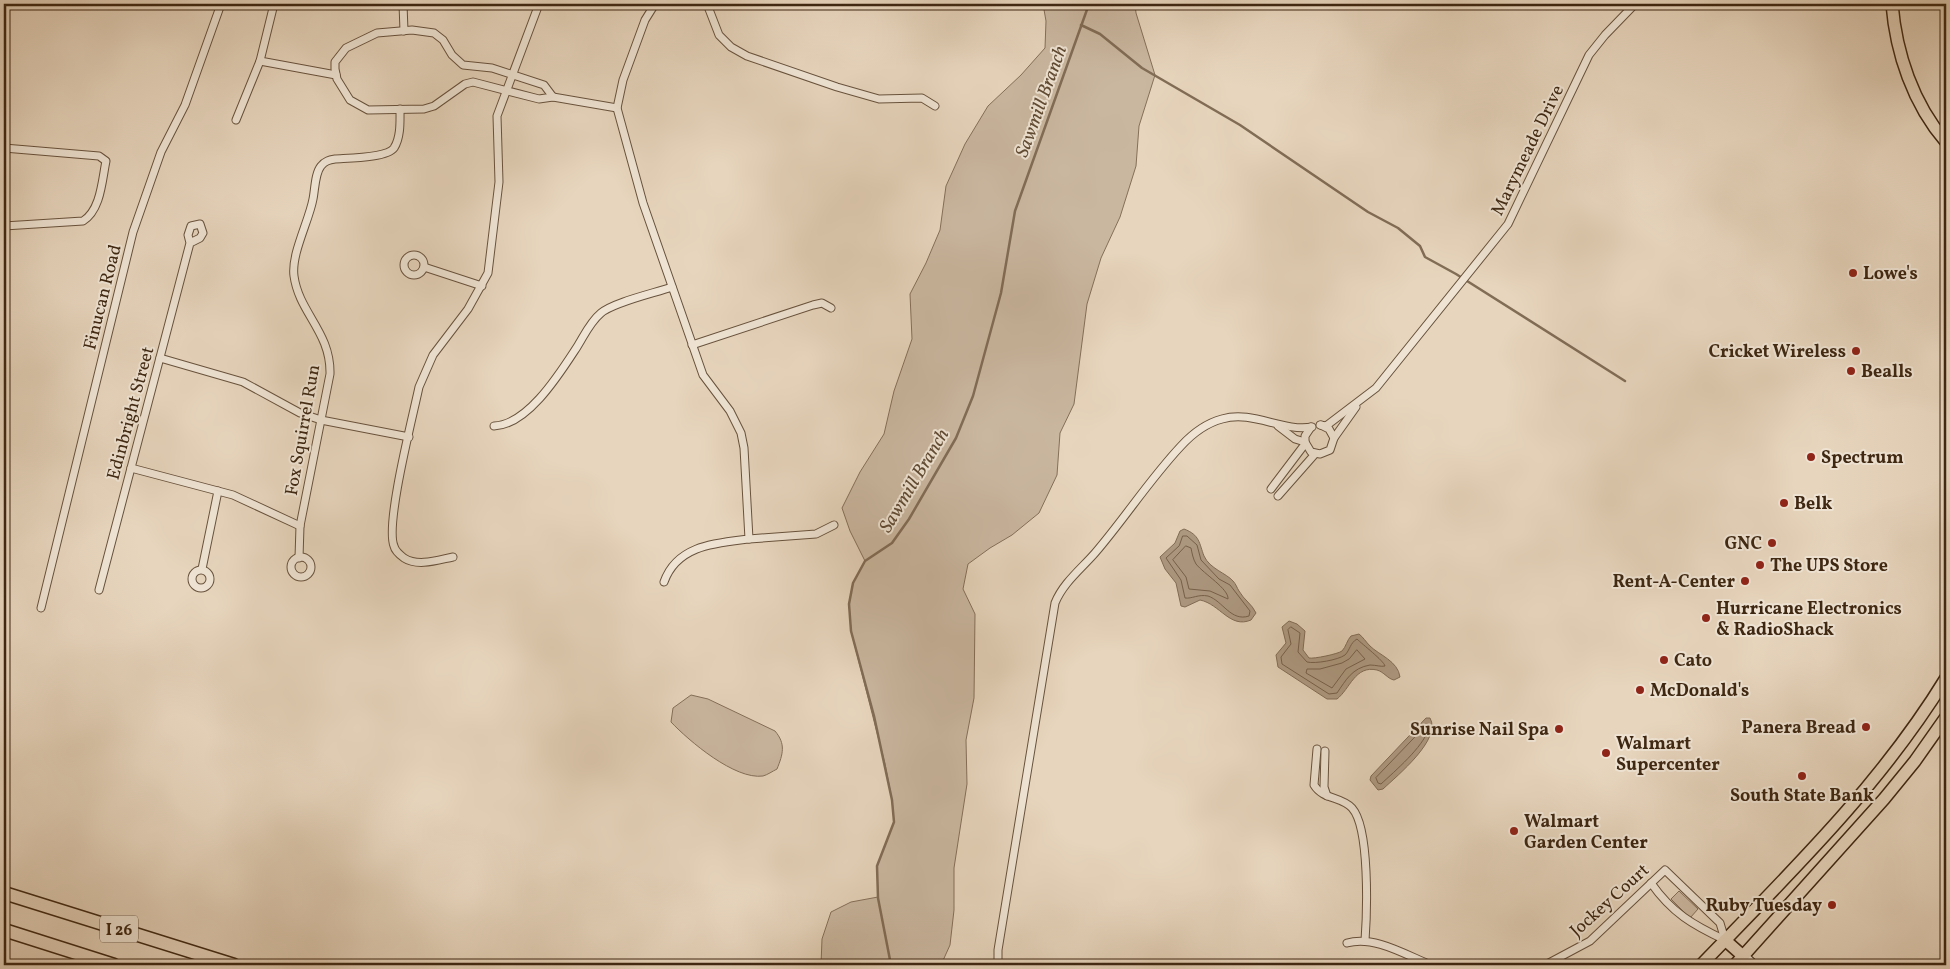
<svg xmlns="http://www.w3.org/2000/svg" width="1950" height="969" font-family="Vollkorn,serif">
  <rect width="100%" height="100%" fill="#e7d5bd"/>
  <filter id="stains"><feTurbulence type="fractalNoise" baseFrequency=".004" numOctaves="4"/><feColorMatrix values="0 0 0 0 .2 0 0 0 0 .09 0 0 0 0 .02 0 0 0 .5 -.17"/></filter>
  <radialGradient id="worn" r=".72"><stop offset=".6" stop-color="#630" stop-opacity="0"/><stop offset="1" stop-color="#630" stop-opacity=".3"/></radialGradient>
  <g fill="#cab7a0" stroke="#846f59">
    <polygon points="1043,4 1135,4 1136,13 1155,75 1139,126 1136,166 1120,217 1101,258 1087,304 1074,404 1060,433 1057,475 1039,513 1012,535 990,548 968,564 963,589 975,614 974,698 966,740 967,784 954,868 954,910 950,945 941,965 821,965 822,939 831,912 851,902 878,897 877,866 894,822 892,800 885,764 851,631 849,604 853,583 865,561 850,531 842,508 860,472 884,434 894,391 912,339 910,294 926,263 940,230 946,186 965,144 988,106 1021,75 1045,48 1046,21"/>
    <path d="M691,695L708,699L775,731C786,744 783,754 777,769C773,771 767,775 763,776C735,780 689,741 671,722L673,708Z"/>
    <polygon points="1679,891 1698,909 1690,918 1671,899"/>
  </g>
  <g fill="#ae9a83" stroke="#816c56">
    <path d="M1184,529C1200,535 1199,543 1204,556C1210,569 1226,573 1233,581C1236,584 1237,588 1239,591C1244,600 1252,604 1256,613L1251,620C1230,629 1220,604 1200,600L1185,607L1181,606L1176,583L1165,569L1160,557L1175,543L1180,531Z"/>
    <path d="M1289,621L1297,624L1305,631L1303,650L1309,658C1314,659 1338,654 1342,651C1346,647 1347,640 1351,636L1359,634C1363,637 1366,642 1370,646C1379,655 1398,661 1400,677L1394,680C1388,679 1384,672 1377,670C1355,665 1350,689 1337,699H1327L1278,667L1276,655L1286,643L1282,627Z"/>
    <path d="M1426,718H1430C1442,739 1398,775 1383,789L1378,790L1370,780L1371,776Z"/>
  </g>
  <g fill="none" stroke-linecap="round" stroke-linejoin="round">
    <g stroke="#76604a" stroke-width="1">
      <path d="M1183,536H1187L1197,545L1201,560L1219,579L1230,585L1250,611L1249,616C1231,622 1223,601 1208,596C1198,594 1192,599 1185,598L1181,580L1166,558L1179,546Z"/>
      <path d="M1186,546L1191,548C1192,553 1193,559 1196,564C1204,574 1229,589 1228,599L1210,591L1189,589L1186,577L1173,560Z"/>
      <path d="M1291,627L1300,633L1298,652L1307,662C1315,664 1338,660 1345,655C1350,650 1350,643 1357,639C1362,644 1384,661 1385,666C1381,667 1376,665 1370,665C1352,668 1346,680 1337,693L1329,694L1282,664L1281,657L1291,644L1288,630Z"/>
      <polygon points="1357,650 1365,659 1346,669 1332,688 1306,673 1307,669 1320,669 1342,663 1349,659"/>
      <path d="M1424,728L1428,730C1423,747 1395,771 1381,784L1378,783L1376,778Z"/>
    </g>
    <g stroke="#816c56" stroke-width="2.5">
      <polyline points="1081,25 1100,34 1142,68 1240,125 1368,212 1398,228 1420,246 1425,257 1456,274 1625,381"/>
      <polyline points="891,965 878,898 877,866 894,822 892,800 874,716 851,631 849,604 853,583 865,561 892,543 909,519 956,438 973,396 1001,293 1015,211 1089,4"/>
    </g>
    <defs>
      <g id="street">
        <polyline points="403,4 404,31"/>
        <path d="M655,4L645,20L623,80L617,108L643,203L703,375L730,411L741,433L744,448L749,539C716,543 677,545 664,582"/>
        <polyline points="707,4 719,35 731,47 747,56 837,87 879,99 922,98 935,106"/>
        <polygon points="412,30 434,33 443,40 452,55 463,65 492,68 544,85 553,97 539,99 473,82 465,84 434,106 424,109 368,110 350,100 337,79 335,69 335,62 346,48 377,33"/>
        <polyline points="260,61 336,75"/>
        <polyline points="553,97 617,108"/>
        <polyline points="236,120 260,61 274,4"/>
        <path d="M4,148L99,156L106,161C102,180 101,210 83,221L4,226"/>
        <circle cx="414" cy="265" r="10"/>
        <polyline points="424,267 482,286"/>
        <polyline points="692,345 813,305 822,303 831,308"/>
        <polyline points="160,358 243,382 300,413 321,420 409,437"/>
        <polyline points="1320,425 1326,426 1376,388 1508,224 1589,55 1605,35 1635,4"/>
        <path d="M494,426C528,425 560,373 577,347C584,336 590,322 601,313C614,302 655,293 672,287"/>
        <polyline points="1278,426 1295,439 1305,442 1311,452 1320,454 1330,450 1334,438 1329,429 1321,425"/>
        <polyline points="1334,438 1356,407"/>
        <polyline points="1305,442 1305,436 1311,427"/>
        <polyline points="131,468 233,495 300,526"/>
        <polyline points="1271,489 1305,444"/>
        <polyline points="1278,496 1315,454"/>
        <polyline points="749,539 816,534 834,525"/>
        <path d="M453,557C438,560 418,567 404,558C400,555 395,551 394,546C385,524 413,416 419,387L433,355L468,309L488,273L499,182L497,116L539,4"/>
        <circle cx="301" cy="567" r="10"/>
        <path d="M299,558L300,526L330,374C331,332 299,313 294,276C291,254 309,221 313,199C315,189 315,173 321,166C325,161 329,160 335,159C348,158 387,158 394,148C401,137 400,121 400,109"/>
        <polyline points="202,569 218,491"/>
        <circle cx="201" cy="579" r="9"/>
        <polyline points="99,590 190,243 188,235 191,226 200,224 203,233 200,238 190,243"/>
        <polyline points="41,608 133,232 161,152 185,105 221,4"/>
        <path d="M1317,749L1314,785C1323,800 1341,796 1352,808C1370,828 1367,913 1365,941"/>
        <polyline points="1325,751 1324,787 1327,796"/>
        <path d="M1651,883C1672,913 1693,925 1725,940"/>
        <path d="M1347,943C1374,935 1406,955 1431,965"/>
        <path d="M998,965V950L1055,603C1063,583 1081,569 1095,553C1125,518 1150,479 1181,446C1192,434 1207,423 1222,419C1253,410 1282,432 1312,427"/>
        <polyline points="1545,965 1590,941 1665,870 1720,923 1725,940"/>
      </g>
      <polyline id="secondary" points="1743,956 1753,965"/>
      <g id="primary">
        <path d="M1892,4C1896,53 1913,104 1946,142"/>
        <polyline points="1725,940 1743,956"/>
        <path d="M1701,965C1788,875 1880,786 1946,678"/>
        <polyline points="1735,965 1884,799 1915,761 1946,717"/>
      </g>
      <g id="highway">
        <polyline points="4,893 234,965"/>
        <polyline points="4,930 114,965"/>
      </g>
    </defs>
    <use href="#street" stroke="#68523d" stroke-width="9"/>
    <use href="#secondary" stroke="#3e2712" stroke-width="12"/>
    <use href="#primary" stroke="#3e2712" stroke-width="14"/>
    <use href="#highway" stroke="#3e2712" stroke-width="15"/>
    <use href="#street" stroke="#efe4d4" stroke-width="7"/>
    <use href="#secondary" stroke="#efe4d4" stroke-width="10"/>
    <use href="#primary" stroke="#e7d5bd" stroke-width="11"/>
    <use href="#highway" stroke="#e7d5bd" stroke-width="12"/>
  </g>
  <g fill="#8f2418" stroke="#efe4d4" stroke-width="2">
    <circle cx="1853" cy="273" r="5"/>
    <circle cx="1856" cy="351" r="5"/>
    <circle cx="1851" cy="371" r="5"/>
    <circle cx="1811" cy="457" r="5"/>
    <circle cx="1784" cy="503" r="5"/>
    <circle cx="1772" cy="543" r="5"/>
    <circle cx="1760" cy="565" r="5"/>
    <circle cx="1745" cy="581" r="5"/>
    <circle cx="1706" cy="618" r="5"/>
    <circle cx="1664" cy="660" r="5"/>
    <circle cx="1640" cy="690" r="5"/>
    <circle cx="1866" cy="727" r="5"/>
    <circle cx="1559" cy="729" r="5"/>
    <circle cx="1606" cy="753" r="5"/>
    <circle cx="1802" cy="776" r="5"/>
    <circle cx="1514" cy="831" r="5"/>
    <circle cx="1832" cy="905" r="5"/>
  </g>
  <g text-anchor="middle" stroke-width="4" stroke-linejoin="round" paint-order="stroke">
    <rect fill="#efe4d4" stroke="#73604c" stroke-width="1" x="100" y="915.5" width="38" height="27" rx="4"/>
    <g font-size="16" font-weight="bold" fill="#3e2712">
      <text x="119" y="935">I 26</text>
    </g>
    <g font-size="18" fill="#3e2712" stroke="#efe4d4">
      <text transform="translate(1527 150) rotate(-64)" y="6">Marymeade Drive</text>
      <text transform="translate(102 297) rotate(-76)" y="6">Finucan Road</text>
      <text transform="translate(130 413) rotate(-75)" y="6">Edinbright Street</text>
      <text transform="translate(302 430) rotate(-80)" y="6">Fox Squirrel Run</text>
      <text transform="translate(1609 900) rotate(-42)" y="6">Jockey Court</text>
    </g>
    <g font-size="18" font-weight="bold" fill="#3e2712" stroke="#efe4d4" text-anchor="start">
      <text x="1863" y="279">Lowe's</text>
      <text x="1846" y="357" text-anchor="end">Cricket Wireless</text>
      <text x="1861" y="377">Bealls</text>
      <text x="1821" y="463">Spectrum</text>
      <text x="1794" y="509">Belk</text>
      <text x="1762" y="549" text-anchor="end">GNC</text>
      <text x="1770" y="571">The UPS Store</text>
      <text x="1735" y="587" text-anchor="end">Rent-A-Center</text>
      <text x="1716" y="614">Hurricane Electronics<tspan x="1716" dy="21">&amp; RadioShack</tspan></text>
      <text x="1674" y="666">Cato</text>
      <text x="1650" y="696">McDonald's</text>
      <text x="1856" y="733" text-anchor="end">Panera Bread</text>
      <text x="1549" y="735" text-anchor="end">Sunrise Nail Spa</text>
      <text x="1616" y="749">Walmart<tspan x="1616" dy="21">Supercenter</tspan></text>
      <text x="1802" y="801" text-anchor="middle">South State Bank</text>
      <text x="1524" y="827">Walmart<tspan x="1524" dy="21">Garden Center</tspan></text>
      <text x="1822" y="911" text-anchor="end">Ruby Tuesday</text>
    </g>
    <g font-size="19" font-style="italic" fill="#604a34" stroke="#efe4d4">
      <text transform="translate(1040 101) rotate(-70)" y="7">Sawmill Branch</text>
      <text transform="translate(913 480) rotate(-59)" y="7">Sawmill Branch</text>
    </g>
  </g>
  <rect width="1950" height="969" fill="none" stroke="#e7d5bd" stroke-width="20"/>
  <rect x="5" y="5" width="1940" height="959" fill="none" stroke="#3e2712" stroke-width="2.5"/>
  <rect x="10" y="10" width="1930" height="949" fill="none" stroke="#3e2712"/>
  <rect width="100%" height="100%" filter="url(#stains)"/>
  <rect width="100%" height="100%" fill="url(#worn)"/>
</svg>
